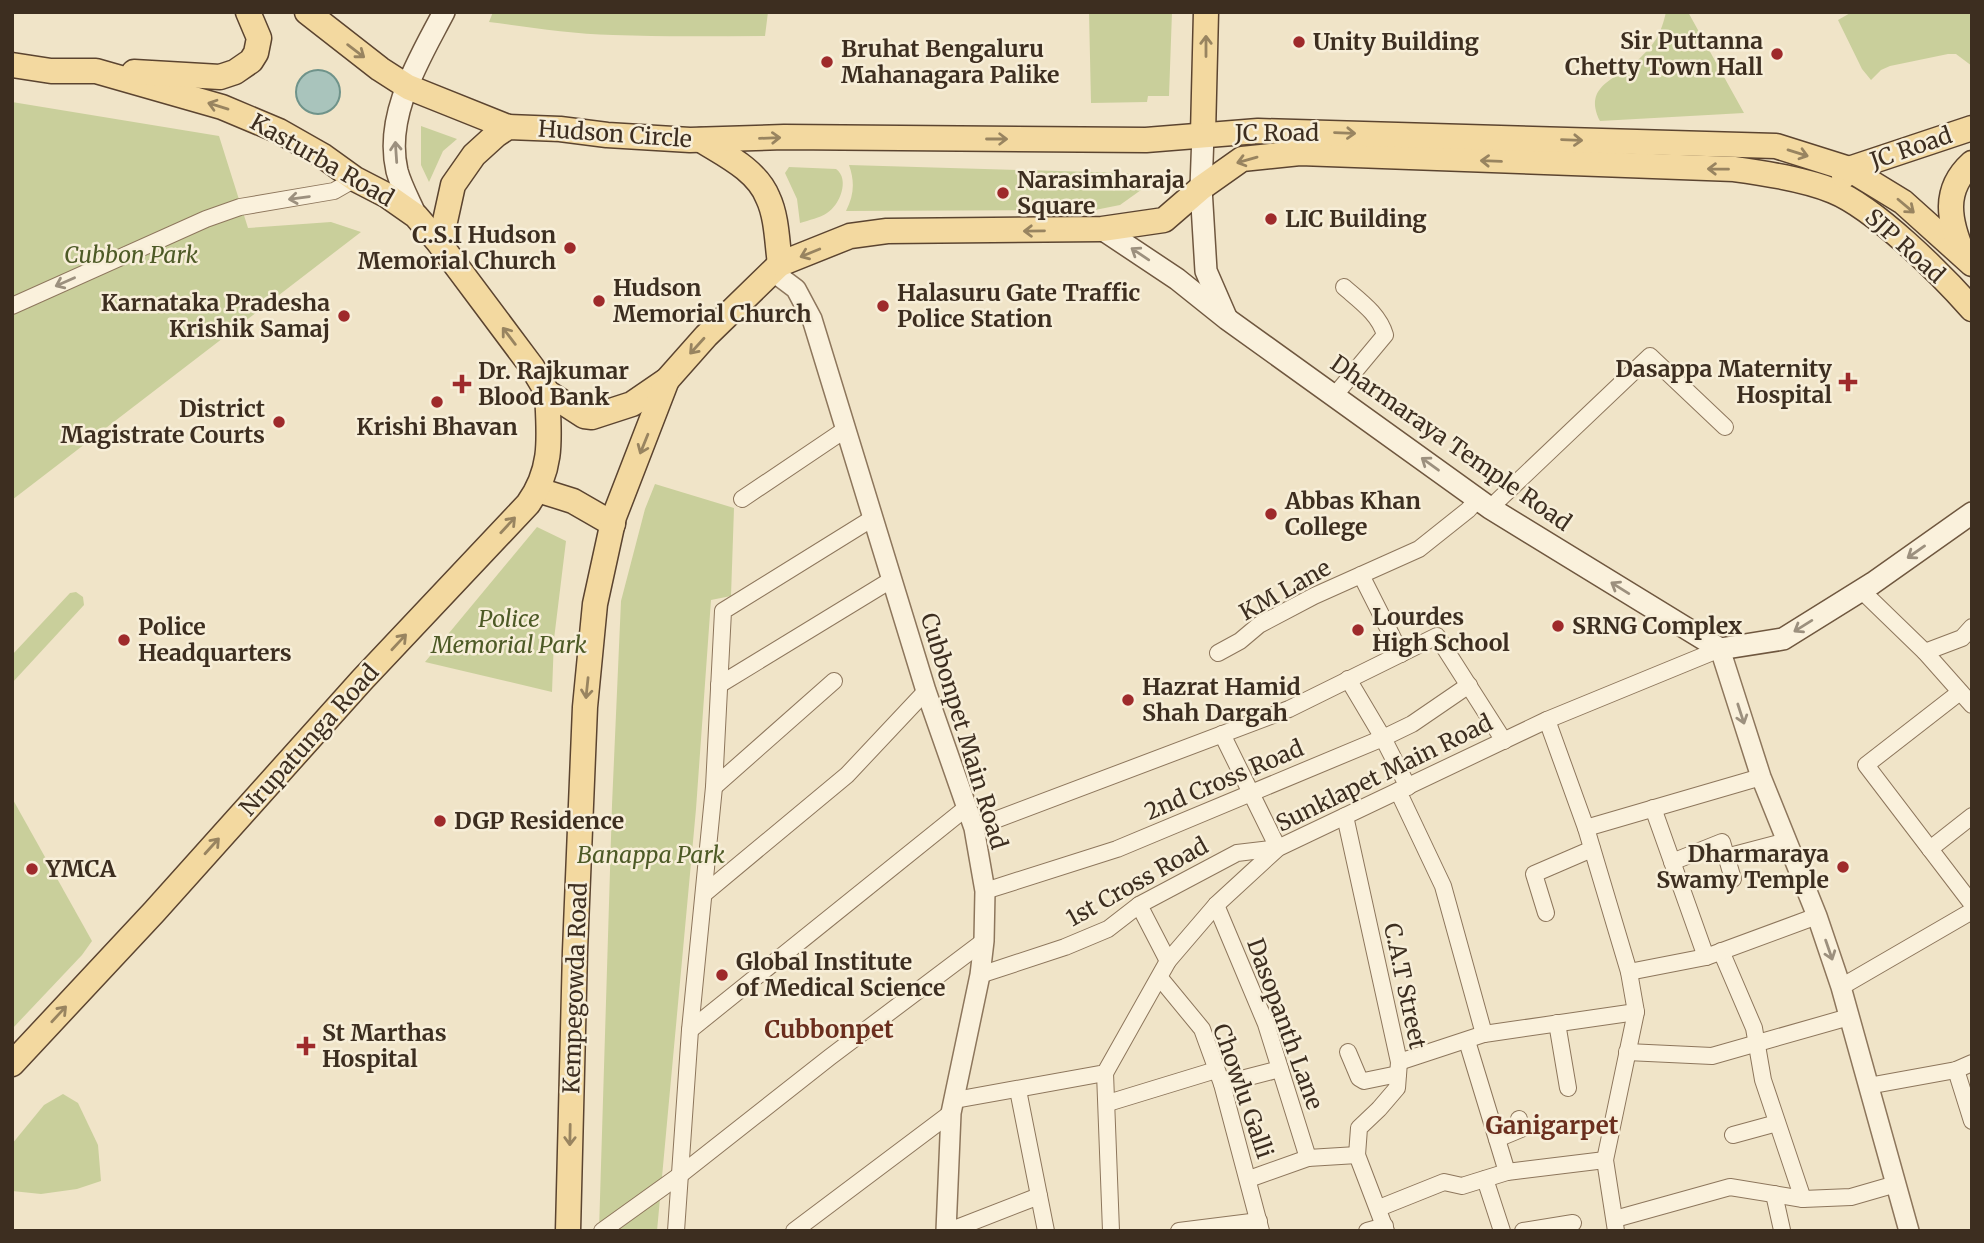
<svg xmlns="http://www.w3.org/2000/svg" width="1984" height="1243" font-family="Merriweather,serif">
  <rect width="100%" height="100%" fill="#f0e4c8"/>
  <g fill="#c9cf9b">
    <path d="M493,12H768L765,36C715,36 664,37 613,35C571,34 530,27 489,22Z"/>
    <polygon points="1089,12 1172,12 1169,96 1148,96 1147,102 1091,103"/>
    <path d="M1666,12H1688L1744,113L1600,121C1582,84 1618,80 1639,59C1655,44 1661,34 1666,12Z"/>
    <polygon points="1852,12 1972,12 1972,66 1956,54 1948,54 1890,66 1881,70 1871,80 1862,69 1838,20"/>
    <polygon points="12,102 219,136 248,228 331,222 361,232 12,500"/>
    <polygon points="421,126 457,139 443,151 429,182 421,165"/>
    <path d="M849,165L1126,173L1140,178L1141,190L1120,205L1095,210L846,211C854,195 855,182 849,165Z"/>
    <path d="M789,167L836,169C850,179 840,205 827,213C820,218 809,220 800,223L797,199L785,173Z"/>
    <polygon points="655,484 734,508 731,596 711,600 696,809 657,1231 599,1231 612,805 621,601 645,509"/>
    <polygon points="537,527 566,541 554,639 552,692 425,662"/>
    <polygon points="76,592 83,597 84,605 12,683 12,655 70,593"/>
    <polygon points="12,798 92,941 82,955 12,1029"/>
    <polygon points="63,1094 78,1103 98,1145 101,1181 77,1189 41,1194 12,1191 12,1144 44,1105"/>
  </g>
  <circle fill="#a9c4bc" stroke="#6f938a" stroke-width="2" cx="318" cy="92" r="22"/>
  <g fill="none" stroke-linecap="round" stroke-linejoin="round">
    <defs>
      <g id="minor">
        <polyline points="12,306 206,219 240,207 334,191 355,179"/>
        <path d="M1335,395L1385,335C1379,314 1360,301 1344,287"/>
        <polyline points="742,499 846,429"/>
        <polyline points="1490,508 1650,356 1725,427"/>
        <polyline points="1361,575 1401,654"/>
        <polyline points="1861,590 1925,652 1972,705"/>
        <polyline points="1925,652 1962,638 1972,627"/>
        <polyline points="1218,653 1240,641 1259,625 1314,596 1419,549 1468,510 1478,499"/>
        <polyline points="1348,679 1383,738 1408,787"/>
        <polyline points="719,685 891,580"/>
        <polyline points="1960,692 1866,765 1972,904"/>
        <polyline points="1547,720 1586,828 1629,972 1636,1012 1605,1160 1616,1231"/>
        <polyline points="714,787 834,681"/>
        <polyline points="1398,791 1443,886 1484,1034"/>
        <polyline points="1653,808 1706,957"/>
        <polyline points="1345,816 1399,1062 1397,1088 1379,1109 1359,1128 1357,1155 1386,1231"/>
        <polyline points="974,828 1289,709 1437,636 1504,741"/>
        <polyline points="1586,828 1761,777"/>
        <polyline points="1930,849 1972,816"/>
        <polyline points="1726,857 1787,841"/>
        <polyline points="1672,862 1722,842 1733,879"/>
        <polyline points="985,891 1117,849 1383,738 1412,724 1469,685"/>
        <polyline points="705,893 847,775 926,691"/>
        <polyline points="1139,905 1168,961"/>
        <polyline points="1216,905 1266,1024 1308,1158"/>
        <polyline points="1546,913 1534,874 1592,849"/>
        <polyline points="1721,951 1754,1028 1763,1080 1803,1199"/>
        <polyline points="1629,972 1706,957 1817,916"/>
        <polyline points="980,975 1065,947 1108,929 1139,905 1237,853 1278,848 1222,734"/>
        <polyline points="1160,978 1202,1029 1222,1084 1261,1231"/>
        <polyline points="1841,987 1972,911"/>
        <polyline points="1557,1023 1568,1088"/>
        <polyline points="690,1030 966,808"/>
        <polyline points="1467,1041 1507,1172"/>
        <polyline points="1348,1052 1359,1078 1364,1081 1398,1074"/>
        <polyline points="1627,1052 1712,1056 1849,1017"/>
        <polyline points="1399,1062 1484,1034 1636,1012"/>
        <polyline points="1956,1070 1972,1121"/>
        <polyline points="1105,1073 1111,1231"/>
        <polyline points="1222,1084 1280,1069"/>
        <polyline points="1868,1086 1956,1070 1972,1063"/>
        <polyline points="1018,1090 1046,1231"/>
        <polyline points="955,1100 1105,1073 1168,961 1216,905 1278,848 1547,720 1720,649"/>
        <polyline points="1108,1103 1216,1070"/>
        <polyline points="1733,1135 1777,1123"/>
        <polyline points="1497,1139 1521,1129 1519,1119"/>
        <polyline points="1249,1179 1308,1158 1357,1155"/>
        <polyline points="1485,1179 1502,1231"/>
        <polyline points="1774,1194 1782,1230"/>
        <polyline points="1379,1208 1444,1182 1462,1186 1507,1172 1605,1160"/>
        <polyline points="1615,1219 1730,1187 1803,1199 1851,1197 1896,1184"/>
        <polyline points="602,1231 680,1175 830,1057 984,941"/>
        <polyline points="676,1231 690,1030 714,787 723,611 873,518"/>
        <polyline points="794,1231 951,1113"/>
        <polyline points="949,1231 1039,1196"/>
        <polyline points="1179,1231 1259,1221"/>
        <polyline points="1367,1231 1385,1226"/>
        <polyline points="1523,1231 1573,1223"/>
      </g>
      <g id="tertiary">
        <polyline points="772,271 796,289 812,319 926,691 974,828 985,891 984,941 980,975 951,1113 946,1231"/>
        <polyline points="1720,649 1761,777 1817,916 1841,987 1909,1231"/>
      </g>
      <g id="secondary">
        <polyline points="1203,134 1201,188 1206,271 1226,317"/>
        <path d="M416,216C410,202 401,186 397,171C384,115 419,60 444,12"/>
        <polyline points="1102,229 1177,279 1227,319 1490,508 1720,649 1783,639 1873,583 1972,513"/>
      </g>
      <g id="primary">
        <polyline points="307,12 380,69 408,87 508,127"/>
        <path d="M12,65L51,71H96L222,107L279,131L323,156L355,179L386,195L416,216L440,244L532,367L547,392L584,416L592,417L632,404L667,380L706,336L780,264L850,236L887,231L1102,229L1164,220L1201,188L1242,159L1300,153L1734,169C1764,173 1805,179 1833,191C1875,208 1941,274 1972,309"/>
        <polyline points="134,72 220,77 235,72 251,61 256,53 259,38 248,12"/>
        <polyline points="1203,134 1206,12"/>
        <path d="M701,140C725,155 757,170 768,198C777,217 777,243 780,264"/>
        <polyline points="1844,176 1849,169 1972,128"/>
        <polyline points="440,244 453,185 474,155 496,135 508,127 560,129 607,135 690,140 784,137 1146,140 1258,131 1776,146 1849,169 1903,202 1972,264"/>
        <path d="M1963,254C1949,221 1942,190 1972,163"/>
        <polyline points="538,490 573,501 613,524"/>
        <path d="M12,1064L154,912L362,680L528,504C554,468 549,435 547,392"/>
        <polyline points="568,1231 575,951 585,707 595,604 614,517 667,380"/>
      </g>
    </defs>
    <use href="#minor" stroke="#8d765c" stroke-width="18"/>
    <use href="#tertiary" stroke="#8d765c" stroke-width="22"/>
    <use href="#secondary" stroke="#6f573f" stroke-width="24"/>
    <use href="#primary" stroke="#5b4430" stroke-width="27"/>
    <use href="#minor" stroke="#faf1dc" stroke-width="16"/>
    <use href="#tertiary" stroke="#faf1dc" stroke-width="19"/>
    <use href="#secondary" stroke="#faf1dc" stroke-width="21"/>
    <use href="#primary" stroke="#f3d9a0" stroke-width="24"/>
  </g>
  <defs><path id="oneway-shaft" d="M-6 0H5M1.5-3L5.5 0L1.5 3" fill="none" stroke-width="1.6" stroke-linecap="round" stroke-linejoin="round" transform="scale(1.75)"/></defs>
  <g stroke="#988460">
    <use href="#oneway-shaft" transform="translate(1206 46) rotate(-90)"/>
    <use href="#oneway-shaft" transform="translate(356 51) rotate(37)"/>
    <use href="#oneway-shaft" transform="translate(218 106) rotate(-163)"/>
    <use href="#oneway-shaft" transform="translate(1345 133) rotate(2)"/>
    <use href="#oneway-shaft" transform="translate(770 138) rotate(-2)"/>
    <use href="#oneway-shaft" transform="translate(997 139)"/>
    <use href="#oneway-shaft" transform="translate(1572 140) rotate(2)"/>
    <use href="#oneway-shaft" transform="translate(1798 153) rotate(17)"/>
    <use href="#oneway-shaft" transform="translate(1247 160) rotate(164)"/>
    <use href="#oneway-shaft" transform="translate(1491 161) rotate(-178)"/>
    <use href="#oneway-shaft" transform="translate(1718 169) rotate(-179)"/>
    <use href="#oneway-shaft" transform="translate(1906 206) rotate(40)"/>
    <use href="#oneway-shaft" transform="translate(1034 231) rotate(179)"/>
    <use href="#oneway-shaft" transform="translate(810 253) rotate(158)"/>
    <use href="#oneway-shaft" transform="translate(509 336) rotate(-127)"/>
    <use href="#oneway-shaft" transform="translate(697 346) rotate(132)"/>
    <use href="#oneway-shaft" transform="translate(644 444) rotate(112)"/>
    <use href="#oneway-shaft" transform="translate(508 525) rotate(-47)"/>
    <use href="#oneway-shaft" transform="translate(399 642) rotate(-47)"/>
    <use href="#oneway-shaft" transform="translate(587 688) rotate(96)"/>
    <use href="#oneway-shaft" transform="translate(212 846) rotate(-48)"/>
    <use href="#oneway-shaft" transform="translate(59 1014) rotate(-47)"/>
    <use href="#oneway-shaft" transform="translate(570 1135) rotate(91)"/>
  </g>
  <g stroke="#9c907e">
    <use href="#oneway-shaft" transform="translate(396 152) rotate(-94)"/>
    <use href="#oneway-shaft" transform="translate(299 198) rotate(172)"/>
    <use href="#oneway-shaft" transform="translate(1140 254) rotate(-146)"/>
    <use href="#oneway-shaft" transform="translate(65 282) rotate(156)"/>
    <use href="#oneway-shaft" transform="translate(1430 464) rotate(-144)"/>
    <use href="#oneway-shaft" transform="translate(1916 552) rotate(145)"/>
    <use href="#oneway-shaft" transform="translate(1620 588) rotate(-148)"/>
    <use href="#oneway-shaft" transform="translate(1803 626) rotate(148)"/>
    <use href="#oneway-shaft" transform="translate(1741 714) rotate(72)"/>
    <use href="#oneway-shaft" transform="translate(1829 950) rotate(71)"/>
  </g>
  <g fill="#9e2a2b" stroke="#f7eed8" stroke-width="2.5">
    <circle cx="1299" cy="42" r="7"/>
    <circle cx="1777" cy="54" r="7"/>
    <circle cx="827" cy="62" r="7"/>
    <circle cx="1003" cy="193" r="7"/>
    <circle cx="1271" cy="219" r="7"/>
    <circle cx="570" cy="248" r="7"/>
    <circle cx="599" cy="301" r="7"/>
    <circle cx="883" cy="306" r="7"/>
    <circle cx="344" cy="316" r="7"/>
    <path d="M1844.5 371.5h7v7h7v7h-7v7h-7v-7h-7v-7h7z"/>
    <path d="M458.5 373.5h7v7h7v7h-7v7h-7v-7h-7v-7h7z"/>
    <circle cx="437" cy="402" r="7"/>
    <circle cx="279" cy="422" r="7"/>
    <circle cx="1271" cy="514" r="7"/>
    <circle cx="1558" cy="626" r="7"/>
    <circle cx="1358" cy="630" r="7"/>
    <circle cx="124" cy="640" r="7"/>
    <circle cx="1128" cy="700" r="7"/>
    <circle cx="440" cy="821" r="7"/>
    <circle cx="1843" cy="867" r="7"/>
    <circle cx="32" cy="869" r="7"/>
    <circle cx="722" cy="975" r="7"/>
    <path d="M302.5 1035.5h7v7h7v7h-7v7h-7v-7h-7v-7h7z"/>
  </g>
  <g text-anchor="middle" stroke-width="5" stroke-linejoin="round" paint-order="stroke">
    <g font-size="23" font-weight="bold" fill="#3d2e20" stroke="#f7eed8" text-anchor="start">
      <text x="1763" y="49" text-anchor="end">Sir Puttanna<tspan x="1763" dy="26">Chetty Town Hall</tspan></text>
      <text x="1313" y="50">Unity Building</text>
      <text x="841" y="57">Bruhat Bengaluru<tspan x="841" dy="26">Mahanagara Palike</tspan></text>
      <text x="1017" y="188">Narasimharaja<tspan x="1017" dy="26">Square</tspan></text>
      <text x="1285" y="227">LIC Building</text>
      <text x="556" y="243" text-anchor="end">C.S.I Hudson<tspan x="556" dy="26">Memorial Church</tspan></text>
      <text x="613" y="296">Hudson<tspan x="613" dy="26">Memorial Church</tspan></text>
      <text x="897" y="301">Halasuru Gate Traffic<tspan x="897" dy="26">Police Station</tspan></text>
      <text x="330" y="311" text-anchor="end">Karnataka Pradesha<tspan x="330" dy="26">Krishik Samaj</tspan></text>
      <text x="1832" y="377" text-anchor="end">Dasappa Maternity<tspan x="1832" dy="26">Hospital</tspan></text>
      <text x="478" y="379">Dr. Rajkumar<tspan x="478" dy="26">Blood Bank</tspan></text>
      <text x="265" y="417" text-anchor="end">District<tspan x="265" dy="26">Magistrate Courts</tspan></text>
      <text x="437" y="435" text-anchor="middle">Krishi Bhavan</text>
      <text x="1285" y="509">Abbas Khan<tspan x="1285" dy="26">College</tspan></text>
      <text x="1372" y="625">Lourdes<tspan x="1372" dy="26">High School</tspan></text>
      <text x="1572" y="634">SRNG Complex</text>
      <text x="138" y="635">Police<tspan x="138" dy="26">Headquarters</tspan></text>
      <text x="1142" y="695">Hazrat Hamid<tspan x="1142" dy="26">Shah Dargah</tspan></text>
      <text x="454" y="829">DGP Residence</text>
      <text x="1829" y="862" text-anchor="end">Dharmaraya<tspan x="1829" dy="26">Swamy Temple</tspan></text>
      <text x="46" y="877">YMCA</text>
      <text x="736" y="970">Global Institute<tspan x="736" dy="26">of Medical Science</tspan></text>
      <text x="322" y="1041">St Marthas<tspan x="322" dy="26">Hospital</tspan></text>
    </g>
    <g font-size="23" fill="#3d2e20" stroke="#f7eed8">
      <text x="1277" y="141">JC Road</text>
      <text transform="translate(615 134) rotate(4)" y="8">Hudson Circle</text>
      <text transform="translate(1911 148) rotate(-19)" y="8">JC Road</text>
      <text transform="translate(322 160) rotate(30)" y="8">Kasturba Road</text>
      <text transform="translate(1905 246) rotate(42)" y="8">SJP Road</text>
      <text transform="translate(1451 443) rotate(35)" y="8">Dharmaraya Temple Road</text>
      <text transform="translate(1285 590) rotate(-29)" y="8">KM Lane</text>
      <text transform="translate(964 731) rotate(73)" y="8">Cubbonpet Main Road</text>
      <text transform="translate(309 740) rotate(-48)" y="8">Nrupatunga Road</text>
      <text transform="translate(1384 773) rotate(-26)" y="8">Sunklapet Main Road</text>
      <text transform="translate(1224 780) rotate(-23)" y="8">2nd Cross Road</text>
      <text transform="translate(1137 882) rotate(-29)" y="8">1st Cross Road</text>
      <text transform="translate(1405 986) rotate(78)" y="8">C.A.T Street</text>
      <text transform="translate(575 988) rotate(-88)" y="8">Kempegowda Road</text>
      <text transform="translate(1285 1024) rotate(70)" y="8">Dasopanth Lane</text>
      <text transform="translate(1243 1091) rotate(71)" y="8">Chowlu Galli</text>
    </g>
    <g font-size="23" font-style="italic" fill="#4d5a26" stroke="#f7eed8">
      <text x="131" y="263">Cubbon Park</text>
      <text x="509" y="627">Police<tspan x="509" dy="26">Memorial Park</tspan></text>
      <text x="651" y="863">Banappa Park</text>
    </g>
    <g font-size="24" font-weight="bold" fill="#6b2e1e" stroke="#f7eed8">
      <text x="829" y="1038">Cubbonpet</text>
      <text x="1552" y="1134">Ganigarpet</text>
    </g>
  </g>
  <rect width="1984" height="1243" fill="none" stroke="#3d2e20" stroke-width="28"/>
</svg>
